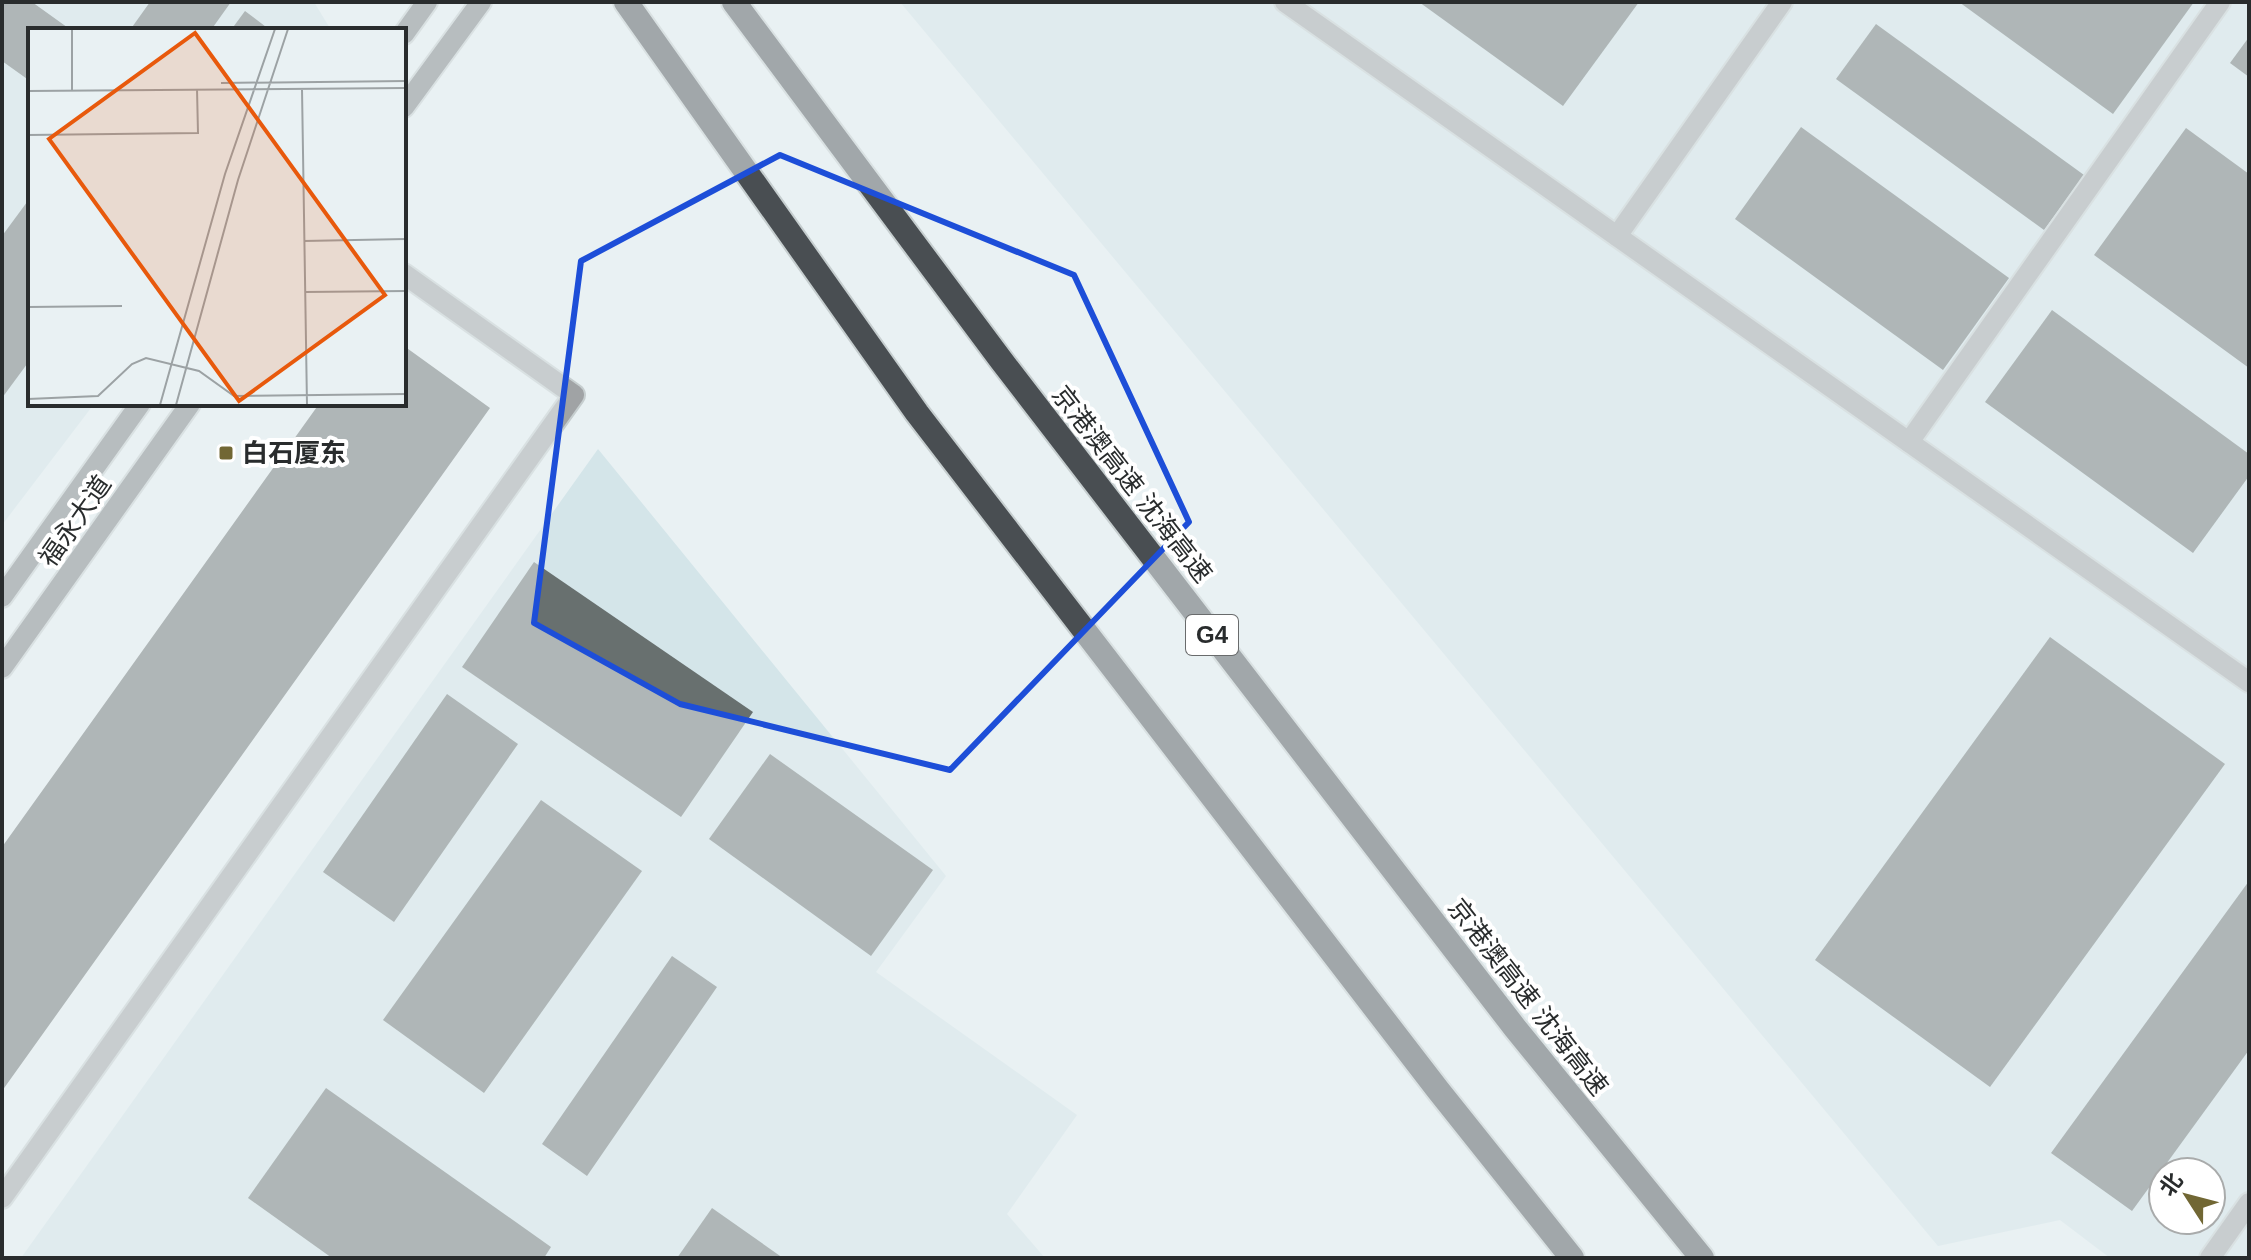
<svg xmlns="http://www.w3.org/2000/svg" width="2251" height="1260" font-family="Helvetica,'Noto Sans SC',sans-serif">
  <rect width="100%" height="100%" fill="#e9f1f3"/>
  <g fill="#d4e5e9" fill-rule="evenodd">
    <polygon points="2,2 314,2 331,30 30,30 30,404 94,404 2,525"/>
    <path d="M900,2H2249V1258H2110L2060,1220L1938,1246ZM2163,1172H2211V1220H2163Z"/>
    <polygon points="598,449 946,876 876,972 1077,1115 1007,1214 1045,1258 21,1258"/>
  </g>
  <g fill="#68706f">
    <polygon points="2,2 32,2 71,30 30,30 30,81 2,61"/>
    <polygon points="150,2 231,2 211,30 130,30"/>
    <polygon points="1419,2 1639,2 1563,106"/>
    <polygon points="1959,2 2194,2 2113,114"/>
    <polygon points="245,11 270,30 231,30"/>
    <polygon points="1876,24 2084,175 2044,230 1836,79"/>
    <polygon points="2249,37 2249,77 2230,63"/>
    <polygon points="1801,127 2009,278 1943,370 1735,219"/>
    <polygon points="2186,128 2249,174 2249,368 2094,255"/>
    <polygon points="30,198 30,360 2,398 2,236"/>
    <polygon points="2052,310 2249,454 2249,476 2193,553 1985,402"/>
    <polygon points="404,346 490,408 2,1091 2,847 319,404 404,404"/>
    <polygon points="534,562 753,712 681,817 462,667"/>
    <polygon points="2050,637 2225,764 1990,1087 1815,960"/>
    <polygon points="447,694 518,744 394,922 323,872"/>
    <polygon points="770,754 933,870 871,956 709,839"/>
    <polygon points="541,800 642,871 484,1093 383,1020"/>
    <polygon points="2249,881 2249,1050 2132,1211 2051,1153"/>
    <polygon points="672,956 717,987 587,1176 542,1144"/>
    <polygon points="326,1088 551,1247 544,1258 332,1258 248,1198"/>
    <polygon points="712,1208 783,1258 677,1258"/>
  </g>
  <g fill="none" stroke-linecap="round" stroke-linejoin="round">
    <defs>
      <g id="minor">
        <polyline points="1285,2 2249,682"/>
        <polyline points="1617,236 1782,2"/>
        <polyline points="1909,442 2220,2"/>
        <polyline points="2,1198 574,395 404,274"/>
        <polyline points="2210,1258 2249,1203"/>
      </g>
      <g id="secondary">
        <polyline points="404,34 427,2"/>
        <polyline points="404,107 481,2"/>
        <polyline points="2,597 140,404"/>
        <polyline points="2,668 190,404"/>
      </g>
      <g id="motorway">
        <polyline points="626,2 917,413 1438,1090 1572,1258"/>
        <polyline points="734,2 1001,360 1515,1028 1702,1258"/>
      </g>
    </defs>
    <use href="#minor" stroke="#c6cecf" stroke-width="24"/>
    <use href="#secondary" stroke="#c6cecf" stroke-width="24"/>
    <use href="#motorway" stroke="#c6cecf" stroke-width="28"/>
    <use href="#minor" stroke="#a0a3a5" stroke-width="20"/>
    <use href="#secondary" stroke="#7a7e81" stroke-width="20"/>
    <use href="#motorway" stroke="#494e52" stroke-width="24"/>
  </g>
  <path d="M0 0H2251V1260H0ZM780,155L1074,275L1189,522L950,770L680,704L534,623L581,261Z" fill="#e9f1f3" fill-opacity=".55" fill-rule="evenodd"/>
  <path fill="none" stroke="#1d4ed8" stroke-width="6" stroke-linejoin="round" d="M780,155L1074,275L1189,522L950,770L680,704L534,623L581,261Z"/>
  <rect fill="#716734" stroke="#fff" stroke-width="3" x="218" y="445" width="16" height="16" rx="4"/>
  <g text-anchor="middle" stroke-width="8" stroke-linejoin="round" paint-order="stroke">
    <rect fill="#fff" stroke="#696b6c" stroke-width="2" x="1186" y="615" width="52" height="40" rx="6"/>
    <g font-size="24" font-weight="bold" fill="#292c2d">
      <text x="1212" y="643">G4</text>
    </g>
    <g font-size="26" font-weight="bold" fill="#292c2d" stroke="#fff" text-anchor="start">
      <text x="242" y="462">白石厦东</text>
    </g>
    <g font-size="26" fill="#292c2d" stroke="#fff">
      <text transform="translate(1132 484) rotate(52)" y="9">京港澳高速 沈海高速</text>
      <text transform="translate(75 521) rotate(-55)" y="9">福永大道</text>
      <text transform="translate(1528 997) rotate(52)" y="9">京港澳高速 沈海高速</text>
    </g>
  </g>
  <g transform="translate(28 28)">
    <rect width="378" height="378" fill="#e9f1f3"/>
    <path fill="none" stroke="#9ca2a4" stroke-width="2" d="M44,1V62M193,55L378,53M274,61L279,377M0,63L378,60M0,107L170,105L169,61M276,213L378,211M277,264L378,263M0,279L94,278M0,371L70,368L104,336L118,330L171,343L206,368L378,366M132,377L197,146L247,1M148,377L210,152L260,1"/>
    <path fill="#e8590c" fill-opacity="0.15" stroke="#e8590c" stroke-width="4" d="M167,5L357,267L211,373L21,111Z"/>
    <rect width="378" height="378" fill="none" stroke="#292c2d" stroke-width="4"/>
  </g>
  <rect width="2251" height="1260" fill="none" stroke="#292c2d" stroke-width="8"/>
  <g transform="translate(2187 1196) rotate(306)"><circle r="38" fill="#ffffff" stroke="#a9abab" stroke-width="2"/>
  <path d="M0-6L14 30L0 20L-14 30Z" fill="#716734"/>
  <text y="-12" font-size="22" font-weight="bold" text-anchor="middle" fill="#292c2d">北</text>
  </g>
</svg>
